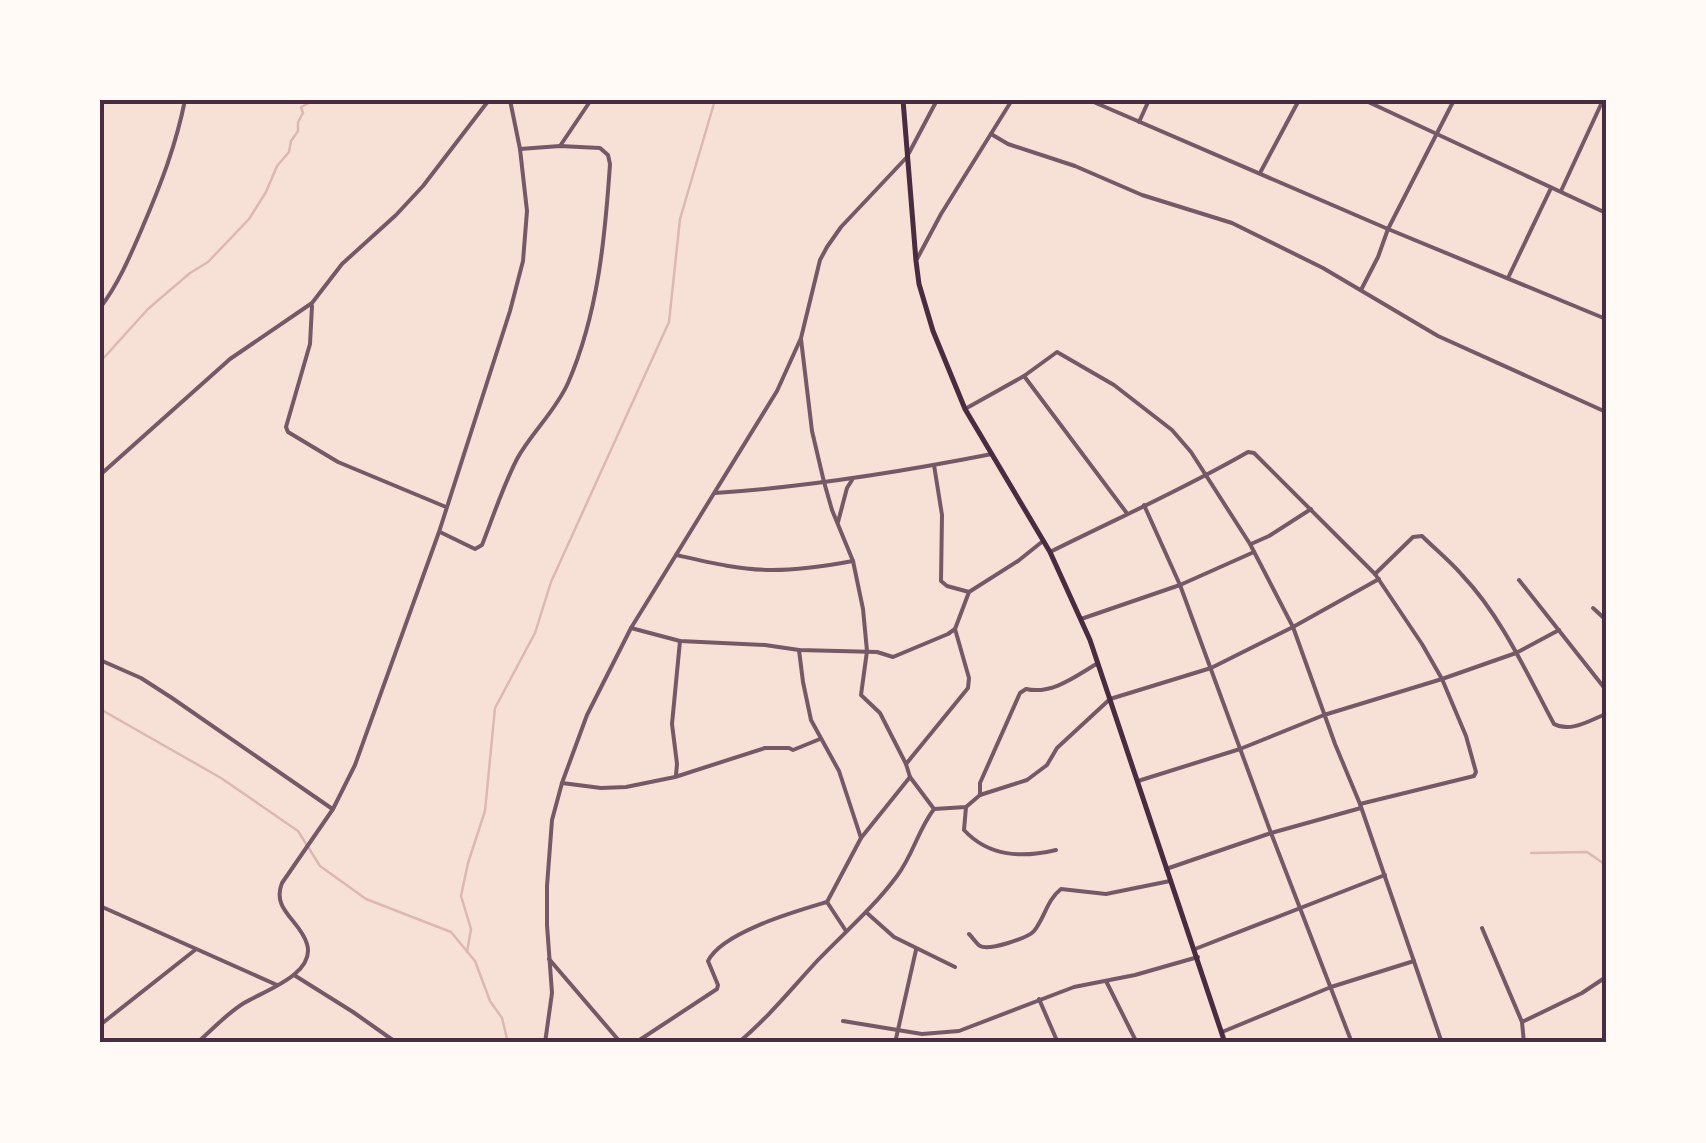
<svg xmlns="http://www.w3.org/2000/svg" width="1706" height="1143" font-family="'Open Sans',sans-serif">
  <rect width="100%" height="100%" fill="#f7e1d7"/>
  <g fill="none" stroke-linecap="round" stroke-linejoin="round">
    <g stroke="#dcb8b0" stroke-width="2.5">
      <polyline points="100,362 148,309 190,273 208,262 249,219 266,192 277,166 289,152 291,141 298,131 298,122 303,113 301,107 315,100"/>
      <polyline points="100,709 221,778 298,831 320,866 366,899 451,932 475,961 490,1001 502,1018 508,1043"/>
      <polyline points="1531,853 1587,852 1606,865"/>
      <polyline points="467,952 471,929 461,896 468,863 485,811 495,708 535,633 551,582 669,322 680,219 715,100"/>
    </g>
    <g stroke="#755966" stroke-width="4">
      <polyline points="1089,100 1388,229 1606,319"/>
      <polyline points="1364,100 1606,213"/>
      <polyline points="1139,122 1149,100"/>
      <polyline points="991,134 1008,144 1075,166 1142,195 1232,223 1323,268 1438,336 1606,412"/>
      <polyline points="560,146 591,100"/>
      <polyline points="909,153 937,100"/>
      <polyline points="1260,173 1299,100"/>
      <polyline points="1561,191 1603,100"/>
      <polyline points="917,259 941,214 1012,100"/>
      <polyline points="1508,278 1551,188"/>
      <polyline points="1361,290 1378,257 1388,229 1454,100"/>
      <polyline points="312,306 310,344 286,427 288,432 338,462 446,507"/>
      <path d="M100,308C119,283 131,254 143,226C161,184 176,145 185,100"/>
      <polyline points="1024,376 1126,512"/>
      <polyline points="965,409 1024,376 1057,352 1114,385 1172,430 1191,452 1250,544 1293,627 1335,744 1360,804 1442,1043"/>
      <polyline points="934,465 942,515 941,581 947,586 969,592"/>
      <polyline points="100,475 230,359 312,303 342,264 396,215 423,186 489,100"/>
      <path d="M715,493C808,487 900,472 992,454"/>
      <polyline points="1144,505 1180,585 1271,833 1352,1043"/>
      <polyline points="838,522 847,488 852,480"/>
      <path d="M440,532L475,549L482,545C493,517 503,486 517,459C531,433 555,412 568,383C598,314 605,238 610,164L608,155L600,148L560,146L520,149"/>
      <polyline points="1251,544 1269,536 1311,509"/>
      <path d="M1050,552C1116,519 1184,489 1248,452L1254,453L1375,574L1422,644L1442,679L1466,736L1476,772L1474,776L1360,804"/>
      <path d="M676,555C707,562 740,570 772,570C799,570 826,566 853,561"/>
      <path d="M1375,574L1413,537L1422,536C1435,549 1450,561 1462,575C1502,617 1527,674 1554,724C1571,733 1590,720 1606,714"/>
      <polyline points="1519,580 1606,690"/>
      <polyline points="1593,608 1606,620"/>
      <polyline points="1081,619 1180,585 1254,552"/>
      <polyline points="631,628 680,641 765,645 799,650 877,652 893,657 948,634 955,629 969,678 968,688 906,764"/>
      <polyline points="955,629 969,592 1018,561 1043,541"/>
      <polyline points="799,650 803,682 811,720 839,771 861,838"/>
      <polyline points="100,660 141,678 172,698 331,808"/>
      <polyline points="676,775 677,764 672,724 680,641"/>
      <polyline points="1138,781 1240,749 1324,715 1442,679 1516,653 1559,630"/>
      <polyline points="562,783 601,788 626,787 675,777 765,748 789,748 793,750 820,739"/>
      <polyline points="980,795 1027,780 1047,765 1057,748 1110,699 1211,668 1293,627 1379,579"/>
      <path d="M966,807L964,830C989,857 1022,858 1056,850"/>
      <path d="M934,809L966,807L980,795V783L1020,693L1026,689C1052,695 1076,676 1098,663"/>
      <polyline points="1166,869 1271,833 1361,808"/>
      <polyline points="827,902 846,931"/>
      <polyline points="100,906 277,985"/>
      <polyline points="867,913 894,937 955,967"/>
      <polyline points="1482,928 1522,1022 1524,1043"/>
      <path d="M969,934C973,938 976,943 980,946C989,951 1028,938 1034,931C1045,917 1047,900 1061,889L1106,894L1170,881"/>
      <polyline points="1195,949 1385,875"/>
      <polyline points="549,959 621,1043"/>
      <polyline points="294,975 353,1012 397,1043"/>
      <polyline points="1106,981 1137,1043"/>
      <polyline points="1039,999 1058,1043"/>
      <polyline points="843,1021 922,1034 959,1031 1074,987 1135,975 1198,957"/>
      <polyline points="1522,1022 1582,993 1606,977"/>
      <polyline points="100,1025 195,950"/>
      <polyline points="1222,1032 1331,987 1414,961"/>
      <path d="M197,1043C212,1030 226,1014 244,1003C264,991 316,974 307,944C300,920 271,910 282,883L333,809L355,765L439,532L510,311L523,261L527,211L520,149L510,100"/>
      <path d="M635,1043L717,989L718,985L708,961C722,932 797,911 827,902L861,838L910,777"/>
      <path d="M738,1043C768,1018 792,988 818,960C845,932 874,907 897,876C913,855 918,830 934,809L910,777L906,764L880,713L861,695L867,651L863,609L853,561L832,510L824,482L812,431L801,339"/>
      <polyline points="895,1043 916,950"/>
    </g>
    <polyline stroke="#755966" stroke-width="4" points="545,1043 552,993 547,925 547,886 552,820 562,783 587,715 631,628 777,391 801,338 820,260 827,247 841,227 907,157"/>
    <polyline stroke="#4a2c40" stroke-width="5" points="903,100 916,261 919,284 933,331 965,409 1050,552 1090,640 1225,1043"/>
  </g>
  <rect width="1706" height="1143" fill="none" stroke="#fffaf5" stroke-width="205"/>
  <rect x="102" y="102" width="1502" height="938" fill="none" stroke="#4a2c40" stroke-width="4"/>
</svg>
